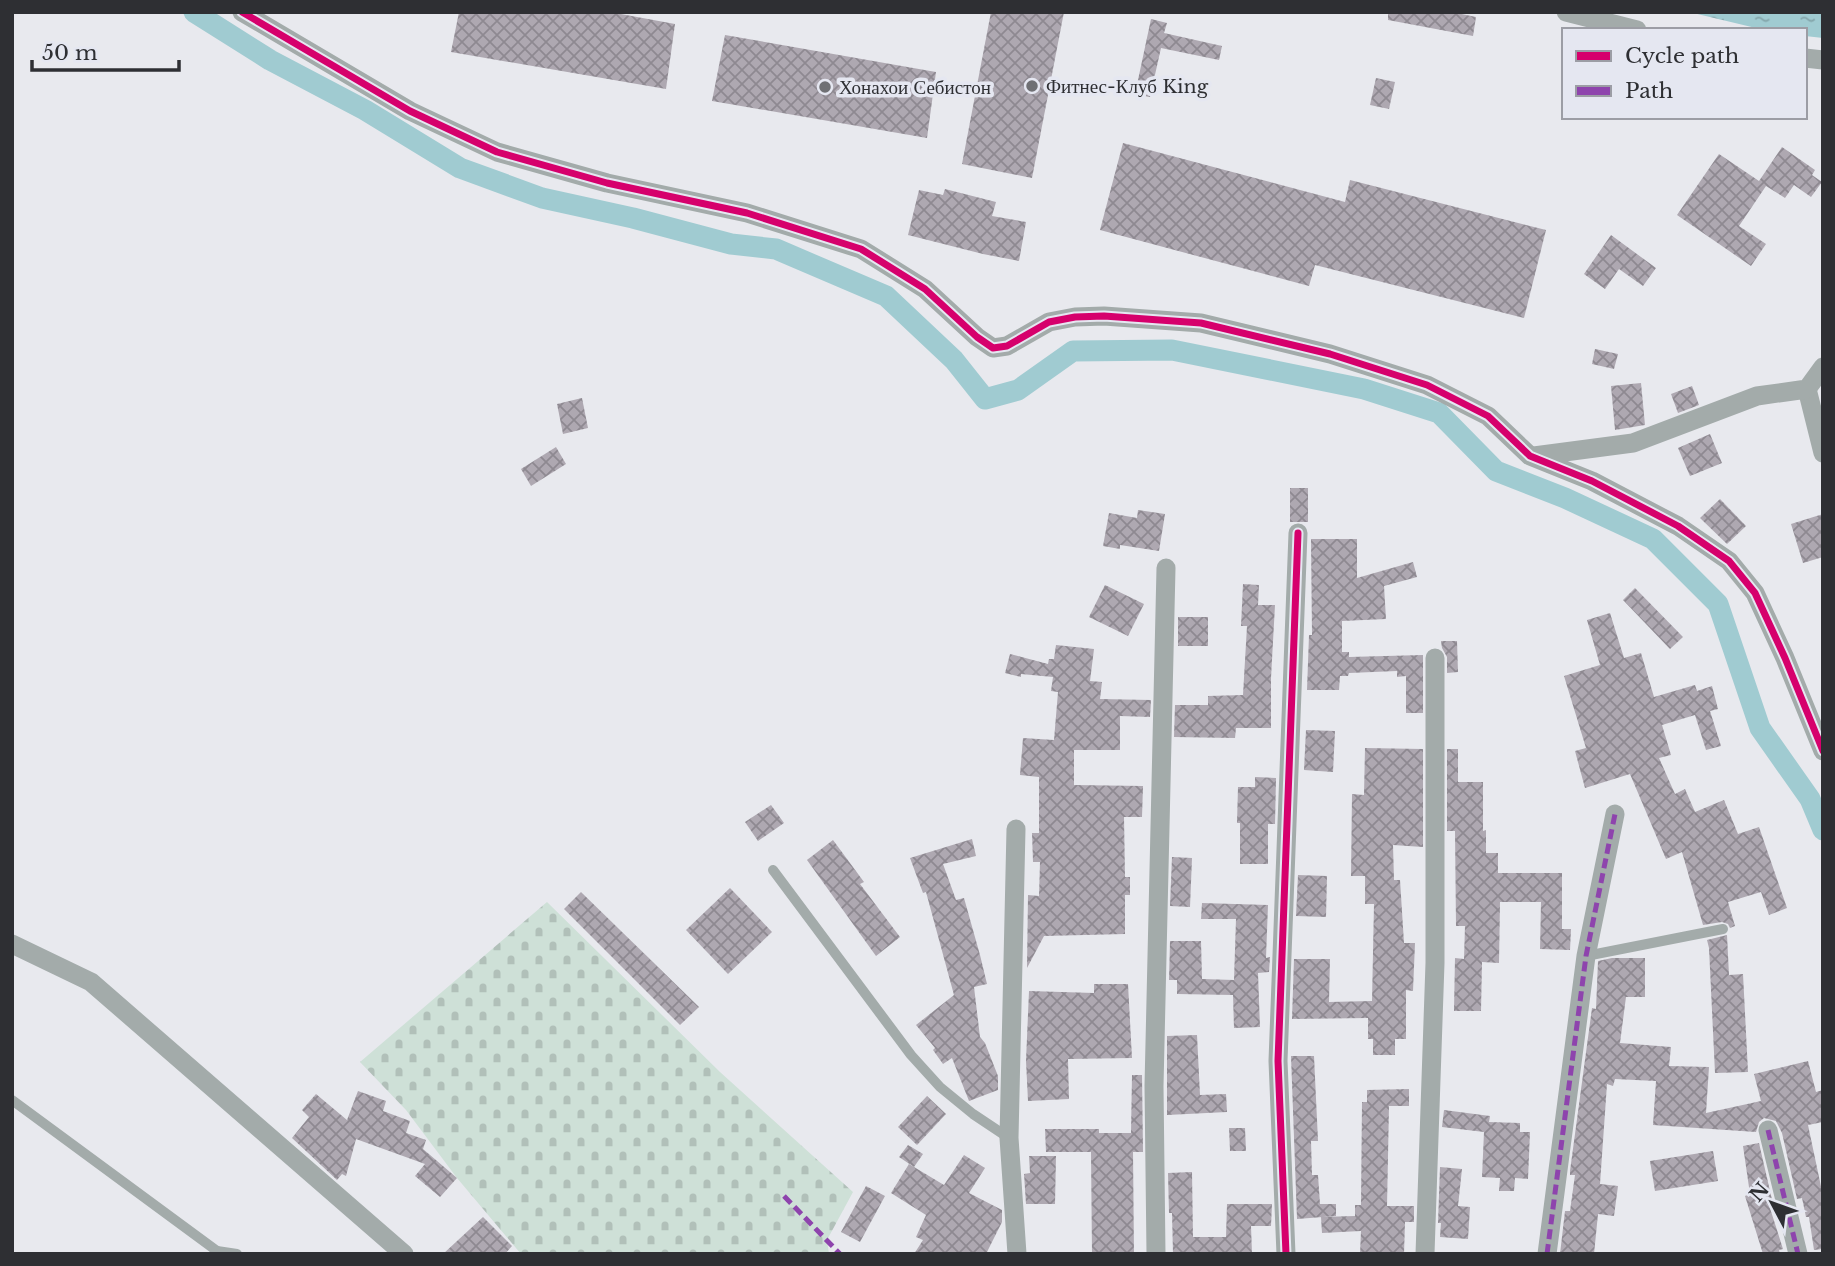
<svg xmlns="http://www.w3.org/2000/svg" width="1835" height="1266" font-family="'Libre Baskerville',serif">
  <defs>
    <pattern id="cemetery-stones" width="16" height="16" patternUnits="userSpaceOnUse" patternTransform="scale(1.75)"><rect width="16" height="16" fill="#cee0d7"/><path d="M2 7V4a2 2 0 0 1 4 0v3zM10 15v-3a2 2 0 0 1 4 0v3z" fill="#b1c0b9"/></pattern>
    <pattern id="water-ripples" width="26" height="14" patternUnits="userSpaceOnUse" patternTransform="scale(1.75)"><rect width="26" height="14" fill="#a0cbd1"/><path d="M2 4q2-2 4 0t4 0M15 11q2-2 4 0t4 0" fill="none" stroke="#83a5aa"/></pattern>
    <pattern id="building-cross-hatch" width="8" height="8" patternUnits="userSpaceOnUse" patternTransform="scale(1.75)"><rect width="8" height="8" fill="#aea8b1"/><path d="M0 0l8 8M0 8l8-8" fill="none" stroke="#8e8991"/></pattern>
  </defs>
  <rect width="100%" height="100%" fill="#e8e9ee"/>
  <polygon fill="url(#cemetery-stones)" points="547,902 720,1072 853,1192 827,1240 829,1254 521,1254 457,1178 406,1110 360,1062"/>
  <polygon fill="url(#water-ripples)" points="1689,12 1823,12 1823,38 1805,36 1805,30 1760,29"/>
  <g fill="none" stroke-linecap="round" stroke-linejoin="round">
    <polyline stroke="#a0cbd1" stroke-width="21" points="194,12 270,60 365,110 460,168 542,198 633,218 731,244 776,249 886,296 954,360 985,399 1018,390 1073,351 1172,350 1364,389 1439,413 1496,471 1565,498 1653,539 1718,604 1760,728 1810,799 1823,830"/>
  </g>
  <g fill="url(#building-cross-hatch)">
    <polygon points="459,12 610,12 675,24 666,89 451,52"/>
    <polygon points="991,12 1064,12 1032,178 962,164"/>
    <polygon points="1388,12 1452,12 1476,17 1473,36 1388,20"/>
    <polygon points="1151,19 1167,23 1164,33 1222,46 1219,60 1161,48 1150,97 1135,94"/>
    <polygon points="725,35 936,72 927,138 712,101"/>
    <polygon points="1376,78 1395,82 1389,109 1370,105"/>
    <polygon points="1123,143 1345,202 1350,180 1546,230 1524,318 1315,265 1309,286 1100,230"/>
    <polygon points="1782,147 1815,170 1812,175 1822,182 1811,197 1794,185 1785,198 1766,186 1739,226 1766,244 1751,266 1677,215 1719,154 1759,181"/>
    <polygon points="945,189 996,202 992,216 1026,222 1019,261 983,254 908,235 919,190 943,195"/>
    <polygon points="1611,235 1656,268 1643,286 1619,269 1605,289 1584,274"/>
    <polygon points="1595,349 1618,354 1614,369 1592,364"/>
    <polygon points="1641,383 1645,425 1615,430 1611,386"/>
    <polygon points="1692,386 1699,405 1678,413 1671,394"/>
    <polygon points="582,398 588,428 563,434 557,404"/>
    <polygon points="1710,434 1722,463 1690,476 1678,448"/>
    <polygon points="556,447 566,464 531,486 521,469"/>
    <rect x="1290" y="488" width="18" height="34"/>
    <polygon points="1720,499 1746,526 1727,544 1700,518"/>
    <polygon points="1138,510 1165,514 1159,551 1120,545 1120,549 1103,546 1109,513 1137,518"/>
    <polygon points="1823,514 1823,557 1803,563 1791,524"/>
    <polygon points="1311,539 1357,539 1357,578 1413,562 1417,577 1384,586 1386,619 1342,621 1342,652 1349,652 1349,657 1423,655 1423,713 1406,713 1406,676 1397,677 1397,671 1349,673 1348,676 1340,676 1339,690 1307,690 1309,635 1312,635"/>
    <polygon points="1243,584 1259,585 1258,605 1275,605 1271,678 1271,728 1236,728 1235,738 1174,737 1175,705 1208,705 1208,696 1243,695 1247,626 1241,626"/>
    <polygon points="1105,585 1144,604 1128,636 1089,617"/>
    <polygon points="1635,588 1683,637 1670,649 1623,600"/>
    <polygon points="1610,613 1624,658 1641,653 1654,697 1695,685 1697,691 1712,686 1718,709 1710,711 1721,746 1706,750 1695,715 1662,725 1671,755 1659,758 1675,794 1685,789 1695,812 1724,800 1738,834 1759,827 1787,908 1769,915 1761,892 1728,902 1735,926 1730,928 1728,924 1722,922 1703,925 1682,852 1666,859 1630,774 1585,788 1575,751 1586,748 1564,676 1600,665 1587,620"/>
    <rect x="1178" y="617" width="30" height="29"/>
    <polygon points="1441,641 1457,641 1458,672 1447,673 1447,657 1442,648"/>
    <polygon points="1056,645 1094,649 1090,681 1102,682 1100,699 1151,700 1150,717 1120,716 1120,750 1074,750 1074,785 1143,786 1142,817 1124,817 1125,877 1130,877 1130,895 1125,895 1125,934 1044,936 1027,968 1028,895 1039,896 1040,862 1033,862 1032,833 1039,833 1039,777 1020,775 1023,738 1054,740 1058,692 1051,691 1053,677 1021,674 1021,677 1005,673 1010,654 1048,664 1049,659 1054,659"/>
    <polygon points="1306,730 1335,731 1333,772 1304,770"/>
    <polygon points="1365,748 1423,749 1423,847 1393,845 1394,880 1400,880 1404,943 1415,943 1413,991 1406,990 1406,1039 1395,1039 1395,1055 1373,1055 1373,1039 1368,1039 1368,1018 1292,1019 1294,959 1330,959 1329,1002 1372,1001 1374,904 1365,904 1365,876 1351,876 1352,794 1364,795"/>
    <polygon points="1447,749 1458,749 1458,782 1483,782 1483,831 1486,830 1486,853 1498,853 1498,873 1562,873 1562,929 1571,929 1570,950 1540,949 1541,902 1500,902 1499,963 1482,962 1481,1011 1454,1011 1455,958 1464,959 1465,926 1456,926 1455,831 1447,831"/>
    <polygon points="1255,777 1276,778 1275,824 1268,824 1268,864 1240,864 1240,823 1237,823 1238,787 1255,787"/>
    <polygon points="771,805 784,823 758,841 745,822"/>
    <polygon points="972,839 976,856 943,864 956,900 964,898 980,955 987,984 974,987 980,1037 985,1043 998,1076 998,1090 969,1101 952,1058 943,1064 933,1050 935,1048 916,1025 954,995 926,892 923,893 910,858"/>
    <polygon points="833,840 864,882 860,884 900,937 876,956 807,860"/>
    <polygon points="1172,857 1192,858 1190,907 1170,906"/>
    <polygon points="1298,875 1327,876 1326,917 1296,916"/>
    <polygon points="730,888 772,932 728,974 686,930"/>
    <polygon points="581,892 699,1007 680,1025 564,909"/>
    <polygon points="1202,903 1268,905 1266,958 1270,957 1269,972 1258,973 1260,1027 1234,1028 1233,995 1177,994 1177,980 1169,980 1170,941 1201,941 1202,979 1234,980 1236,919 1201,919"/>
    <polygon points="1727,935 1729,975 1743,974 1748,1072 1715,1073 1709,948 1707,940"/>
    <polygon points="1612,958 1645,958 1645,997 1626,997 1620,1043 1671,1047 1669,1066 1709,1067 1706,1113 1761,1101 1754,1074 1808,1061 1816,1092 1823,1090 1823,1122 1808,1125 1823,1196 1823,1249 1814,1250 1809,1217 1806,1217 1802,1198 1797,1199 1782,1133 1776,1121 1764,1118 1759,1122 1756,1132 1653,1125 1656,1081 1615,1079 1613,1086 1607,1084 1600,1184 1618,1186 1614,1216 1598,1214 1594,1254 1560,1254 1565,1211 1570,1211 1575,1175 1570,1175 1570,1171 1592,1008 1596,1009 1598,961"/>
    <polygon points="1094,984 1128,984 1132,1058 1068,1059 1069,1099 1028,1101 1026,1061 1029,991 1094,993"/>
    <polygon points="1197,1035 1200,1095 1226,1094 1227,1112 1167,1115 1167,1036"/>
    <polygon points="1291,1056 1314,1056 1318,1141 1311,1141 1312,1175 1318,1175 1320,1204 1336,1204 1336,1216 1297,1219"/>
    <polygon points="1132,1075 1142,1075 1143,1152 1133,1152 1134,1254 1092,1254 1091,1152 1046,1152 1045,1129 1099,1129 1099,1133 1131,1133"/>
    <polygon points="1409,1089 1409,1106 1389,1106 1387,1206 1414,1206 1414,1222 1405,1222 1404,1254 1360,1254 1361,1231 1322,1233 1321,1217 1355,1216 1355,1205 1361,1205 1362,1102 1367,1102 1367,1090"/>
    <polygon points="358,1091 386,1101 383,1111 410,1121 406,1133 426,1140 423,1149 457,1178 440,1197 415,1176 425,1164 356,1139 346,1176 342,1174 337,1180 292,1138 309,1117 302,1110 316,1094 347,1120"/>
    <polygon points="927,1096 946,1114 917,1145 898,1127"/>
    <polygon points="1444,1110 1490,1116 1489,1122 1520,1123 1520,1132 1530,1132 1528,1179 1515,1178 1514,1191 1499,1191 1500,1178 1482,1177 1484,1132 1442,1127"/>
    <polygon points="1229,1128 1245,1128 1246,1151 1230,1151"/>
    <polygon points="1759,1143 1773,1204 1769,1205 1783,1249 1779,1250 1780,1254 1763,1254 1745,1196 1750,1194 1743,1146"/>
    <polygon points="908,1145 923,1154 914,1167 899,1157"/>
    <polygon points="1713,1151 1718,1181 1655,1191 1650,1161"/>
    <polygon points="964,1155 985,1168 969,1193 1002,1210 1002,1222 986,1254 914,1254 923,1240 916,1237 926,1215 891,1193 909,1164 944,1185"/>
    <polygon points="1029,1156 1056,1156 1055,1204 1026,1204 1024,1174 1030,1173"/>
    <polygon points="1440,1167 1462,1169 1458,1206 1470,1207 1468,1239 1440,1237 1441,1223 1438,1223"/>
    <polygon points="1192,1172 1193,1237 1226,1237 1227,1204 1272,1204 1271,1226 1251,1226 1252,1254 1173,1254 1172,1213 1169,1213 1168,1173"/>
    <polygon points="866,1186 885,1196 860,1242 841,1232"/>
    <polygon points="483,1217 512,1246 505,1254 443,1254"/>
  </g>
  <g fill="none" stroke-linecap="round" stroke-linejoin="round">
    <g stroke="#a3abaa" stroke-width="10">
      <polyline points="773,870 911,1055 940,1087 973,1114 1009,1138"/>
      <polyline points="1586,956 1723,929"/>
      <polyline points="12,1100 217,1251"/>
      <polyline points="215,1253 217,1251 237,1254"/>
    </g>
    <g stroke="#a3abaa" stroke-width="19">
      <polyline points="242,12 410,111 497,152 607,183 747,213 861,249 925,289 977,337 993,348 1007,346 1049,322 1075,317 1104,316 1201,323 1330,354 1427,385 1488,416 1530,456 1592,481 1678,526 1729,561 1755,593 1785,658 1823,751"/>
      <polyline points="1566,12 1637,30"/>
      <polyline points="1805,58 1823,60"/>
      <polyline points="1807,389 1823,453"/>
      <polyline points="1534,456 1633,443 1757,396 1807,389 1823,367"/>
      <polyline points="1016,829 1009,1138 1017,1254"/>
      <polyline points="12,944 91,982 404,1254"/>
      <polyline points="1768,1130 1798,1254"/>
      <polyline points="1156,1254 1154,1086 1166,568"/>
      <polyline points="1286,1254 1278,1061 1298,533"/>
      <polyline points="1425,1254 1435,963 1435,658"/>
      <polyline points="1547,1254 1586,956 1615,814"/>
    </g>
    <g stroke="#8e44ad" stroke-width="5" stroke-dasharray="10 5" stroke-linecap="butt">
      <polyline points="1768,1130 1798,1254"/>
      <polyline points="784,1196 840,1254"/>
      <polyline points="1547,1254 1586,956 1615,814"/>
    </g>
    <defs>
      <g id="cycleway">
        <polyline points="242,12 410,111 497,152 607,183 747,213 861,249 925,289 977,337 993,348 1007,346 1049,322 1075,317 1104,316 1201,323 1330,354 1427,385 1488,416 1530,456 1592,481 1678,526 1729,561 1755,593 1785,658 1823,751"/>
        <polyline points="1286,1254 1278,1061 1298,533"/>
      </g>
    </defs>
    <use href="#cycleway" stroke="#e5e7f1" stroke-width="11"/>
    <use href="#cycleway" stroke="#d6006c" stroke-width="7"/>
  </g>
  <g fill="#6f7074" stroke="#e5e7f1" stroke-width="2.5">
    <circle cx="1032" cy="86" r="7"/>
    <circle cx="825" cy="87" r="7"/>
  </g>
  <g text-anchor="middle" stroke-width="7" stroke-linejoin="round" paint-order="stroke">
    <g font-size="19" fill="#2e2f33" stroke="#e5e7f1" text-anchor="start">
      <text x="1046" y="93">Фитнес-Клуб King</text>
      <text x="839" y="94">Хонахои Себистон</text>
    </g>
  </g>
  <rect width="1835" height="1266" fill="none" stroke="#2e2f33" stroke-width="28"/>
  <rect x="1562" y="28" width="245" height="91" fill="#e5e7f1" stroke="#9c9da5" stroke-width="2"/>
  <rect x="1576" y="51" width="35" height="10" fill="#d6006c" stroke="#9c9da5" stroke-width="2"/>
  <text x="1625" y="63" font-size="21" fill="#2e2f33">Cycle path</text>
  <rect x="1576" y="86" width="35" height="10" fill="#8e44ad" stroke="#9c9da5" stroke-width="2"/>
  <text x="1625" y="98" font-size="21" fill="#2e2f33">Path</text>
  <g transform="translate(1772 1203) rotate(311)" stroke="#e5e7f1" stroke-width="5" paint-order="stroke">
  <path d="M0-5L12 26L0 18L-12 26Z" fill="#2e2f33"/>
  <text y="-10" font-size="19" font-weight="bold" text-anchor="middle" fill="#2e2f33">N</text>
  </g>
  <path d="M32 60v10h147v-10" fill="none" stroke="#2e2f33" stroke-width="3.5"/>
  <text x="42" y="60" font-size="21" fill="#2e2f33" stroke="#e5e7f1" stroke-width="5" paint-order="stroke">50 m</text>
</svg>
